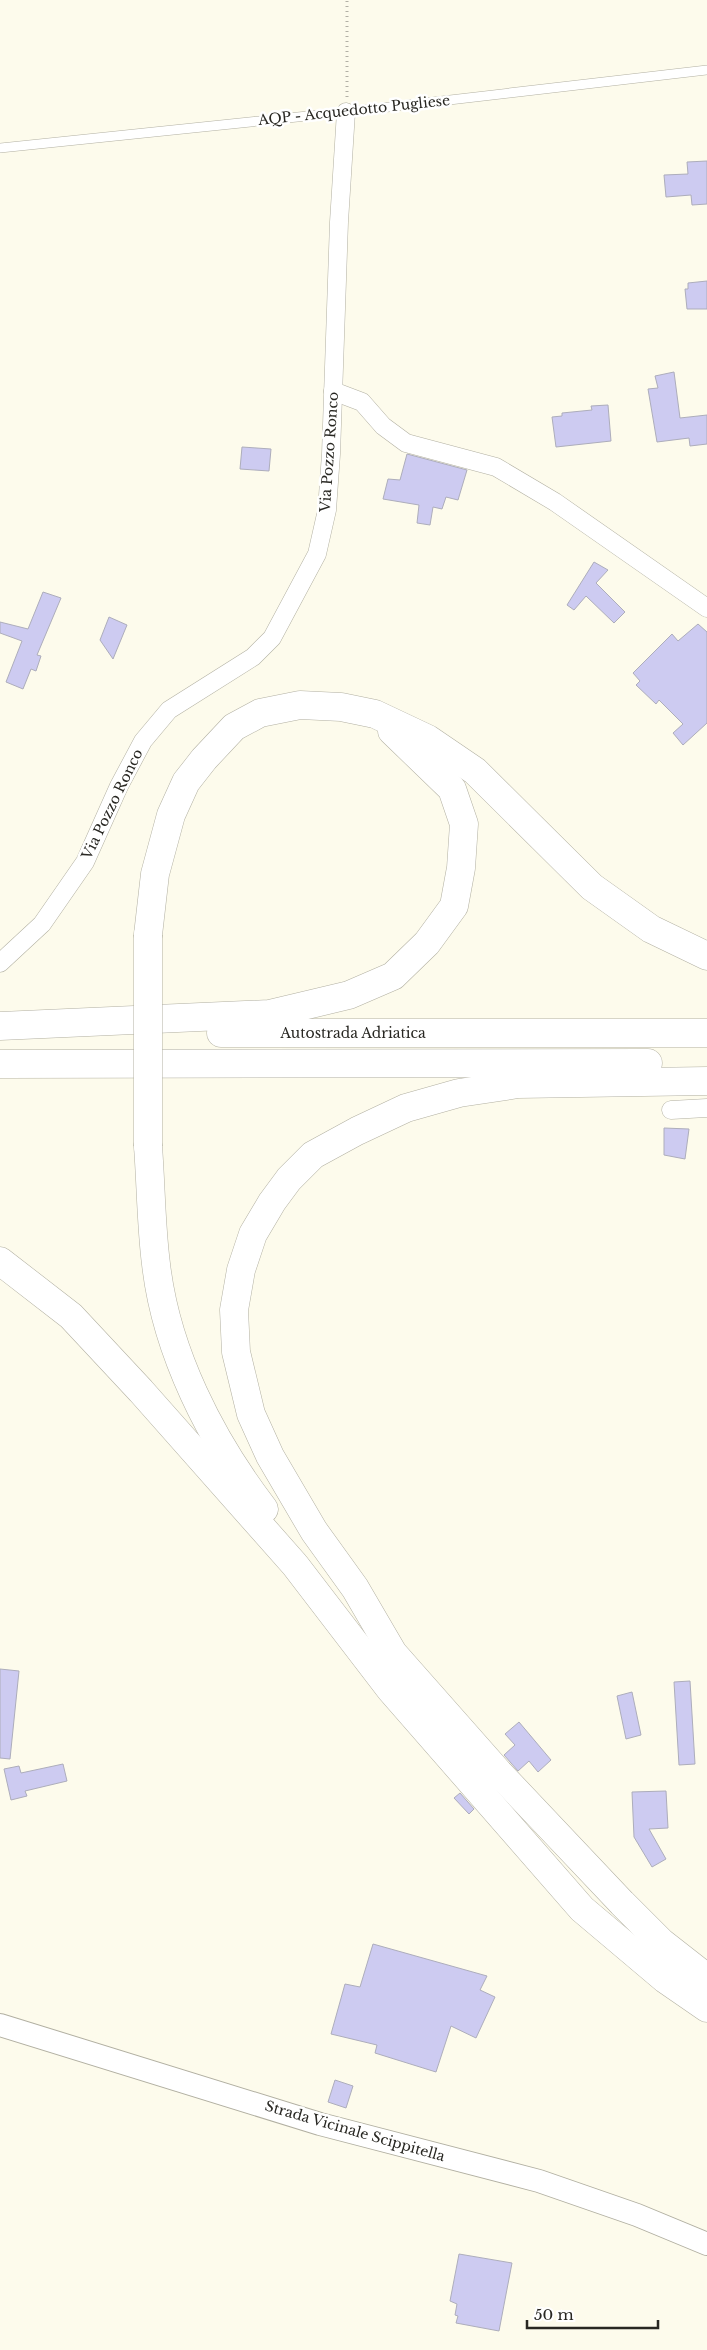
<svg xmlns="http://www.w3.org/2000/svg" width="707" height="2350" font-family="'Libre Baskerville',serif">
  <rect width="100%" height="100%" fill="#fdfbec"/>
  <g fill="#cdcbf1" stroke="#adadbb">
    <polygon points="707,161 707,204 692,205 691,195 666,197 664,175 688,174 687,162"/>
    <polygon points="707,281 707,309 687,309 685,289 688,289 688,283"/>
    <polygon points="674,372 680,418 707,415 707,444 690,446 689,438 657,442 648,389 658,388 655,376"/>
    <polygon points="608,405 611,441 556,447 552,417 562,416 562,413 592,410 591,406"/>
    <polygon points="242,447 271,449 269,471 240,469"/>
    <polygon points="407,454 467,470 458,500 446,497 442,509 433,507 430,525 417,523 419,505 383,499 388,479 400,480"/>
    <polygon points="594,562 608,570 596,583 625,612 614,623 586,596 574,610 567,605"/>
    <polygon points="43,592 61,598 37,655 41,656 36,671 31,669 23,689 6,682 22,641 0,633 0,622 28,629"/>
    <polygon points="109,617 127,625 113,659 100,640"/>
    <polygon points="698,624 707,632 707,723 683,745 673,733 683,724 659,700 656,704 636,685 640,681 633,673 672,634 678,641"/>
    <polygon points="664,1128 689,1129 685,1159 664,1155"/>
    <polygon points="0,1669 19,1671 10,1759 0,1758"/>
    <polygon points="690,1681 695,1764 679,1765 674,1682"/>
    <polygon points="632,1692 641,1735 626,1739 617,1696"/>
    <polygon points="519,1722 551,1760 538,1772 529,1761 518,1771 504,1755 515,1745 505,1734"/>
    <polygon points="63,1764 67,1781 25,1791 27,1796 11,1800 4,1769 19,1766 21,1773"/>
    <polygon points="666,1791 668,1828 649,1829 666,1859 652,1867 634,1837 632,1792"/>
    <polygon points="460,1793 474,1809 469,1814 454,1798"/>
    <polygon points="373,1944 487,1976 480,1990 495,1997 476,2038 451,2026 436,2072 375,2053 377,2045 331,2034 345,1984 360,1987"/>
    <polygon points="335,2080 353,2086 346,2108 328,2102"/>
    <polygon points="459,2254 512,2263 499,2331 456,2323 458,2316 455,2315 457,2304 450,2301"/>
  </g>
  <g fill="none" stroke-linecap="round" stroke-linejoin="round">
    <defs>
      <polyline id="service" points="0,148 346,112 707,70"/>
      <g id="minor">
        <polyline points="333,391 362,402 383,426 406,443 496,467 555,502 707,608"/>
        <polyline points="0,963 42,924 85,862 119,786 143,741 169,710 253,657 272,638 317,554 327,510 331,454 339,222 346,112"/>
        <polyline points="671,1110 707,1108"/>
      </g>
      <polyline id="tertiary" points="0,2025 320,2124 539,2181 637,2215 707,2244"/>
      <g id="motorway">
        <polyline points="148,935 155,874 171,815 186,782 204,759 234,727 260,713 300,705 341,707 375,714 428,739 475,771 592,887 651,929 707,956"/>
        <polyline points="0,1026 269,1014 349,995 393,976 427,943 454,906 461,868 464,824 452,789 392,731"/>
        <polyline points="221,1033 707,1033"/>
        <polyline points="0,1064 648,1063"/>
        <polyline points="707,1081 518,1084 459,1093 406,1108 357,1131 313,1155 289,1179 272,1202 253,1234 241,1270 234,1310 236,1352 251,1414 270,1456 314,1531 355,1588 393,1653 499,1773 622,1903 661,1942 707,1978"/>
        <path d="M148,1146C151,1185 151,1225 156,1264C166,1352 211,1440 264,1509"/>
        <polyline points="0,1261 71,1316 141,1391 295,1565 390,1689 582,1909 665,1979 707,2008"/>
      </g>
    </defs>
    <use href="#service" stroke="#b2b0a2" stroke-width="10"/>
    <use href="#minor" stroke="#b2b0a2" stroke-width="19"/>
    <use href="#tertiary" stroke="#b2b0a2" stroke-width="24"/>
    <use href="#motorway" stroke="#b2b0a2" stroke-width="29"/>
    <polyline stroke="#b2b0a5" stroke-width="3" stroke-dasharray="1 4" stroke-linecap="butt" points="347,97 347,0"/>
    <use href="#service" stroke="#fff" stroke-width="9"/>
    <use href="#minor" stroke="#fff" stroke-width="18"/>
    <use href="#tertiary" stroke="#fff" stroke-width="22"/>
    <use href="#motorway" stroke="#fff" stroke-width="28"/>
    <defs>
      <polyline id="motorway-bridge" points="148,1146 148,935"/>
    </defs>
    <use href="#motorway-bridge" stroke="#b2b0a2" stroke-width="29" stroke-linecap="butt"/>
    <use href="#motorway-bridge" stroke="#fff" stroke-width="28"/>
  </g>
  <g text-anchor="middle" stroke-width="5" stroke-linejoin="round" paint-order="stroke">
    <g font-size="14" fill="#282722" stroke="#fff">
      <text transform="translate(354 110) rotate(-6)" y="5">AQP - Acquedotto Pugliese</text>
      <text transform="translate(329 452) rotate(-86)" y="5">Via Pozzo Ronco</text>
      <text transform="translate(112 804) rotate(-64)" y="5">Via Pozzo Ronco</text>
      <text x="353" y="1038">Autostrada Adriatica</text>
      <text transform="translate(355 2131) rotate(16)" y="5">Strada Vicinale Scippitella</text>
    </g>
  </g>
  <path d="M527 2320v8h131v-8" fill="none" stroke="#282722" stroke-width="2.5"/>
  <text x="534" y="2320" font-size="15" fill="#282722" stroke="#ffffff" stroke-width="4" paint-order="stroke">50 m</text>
</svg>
